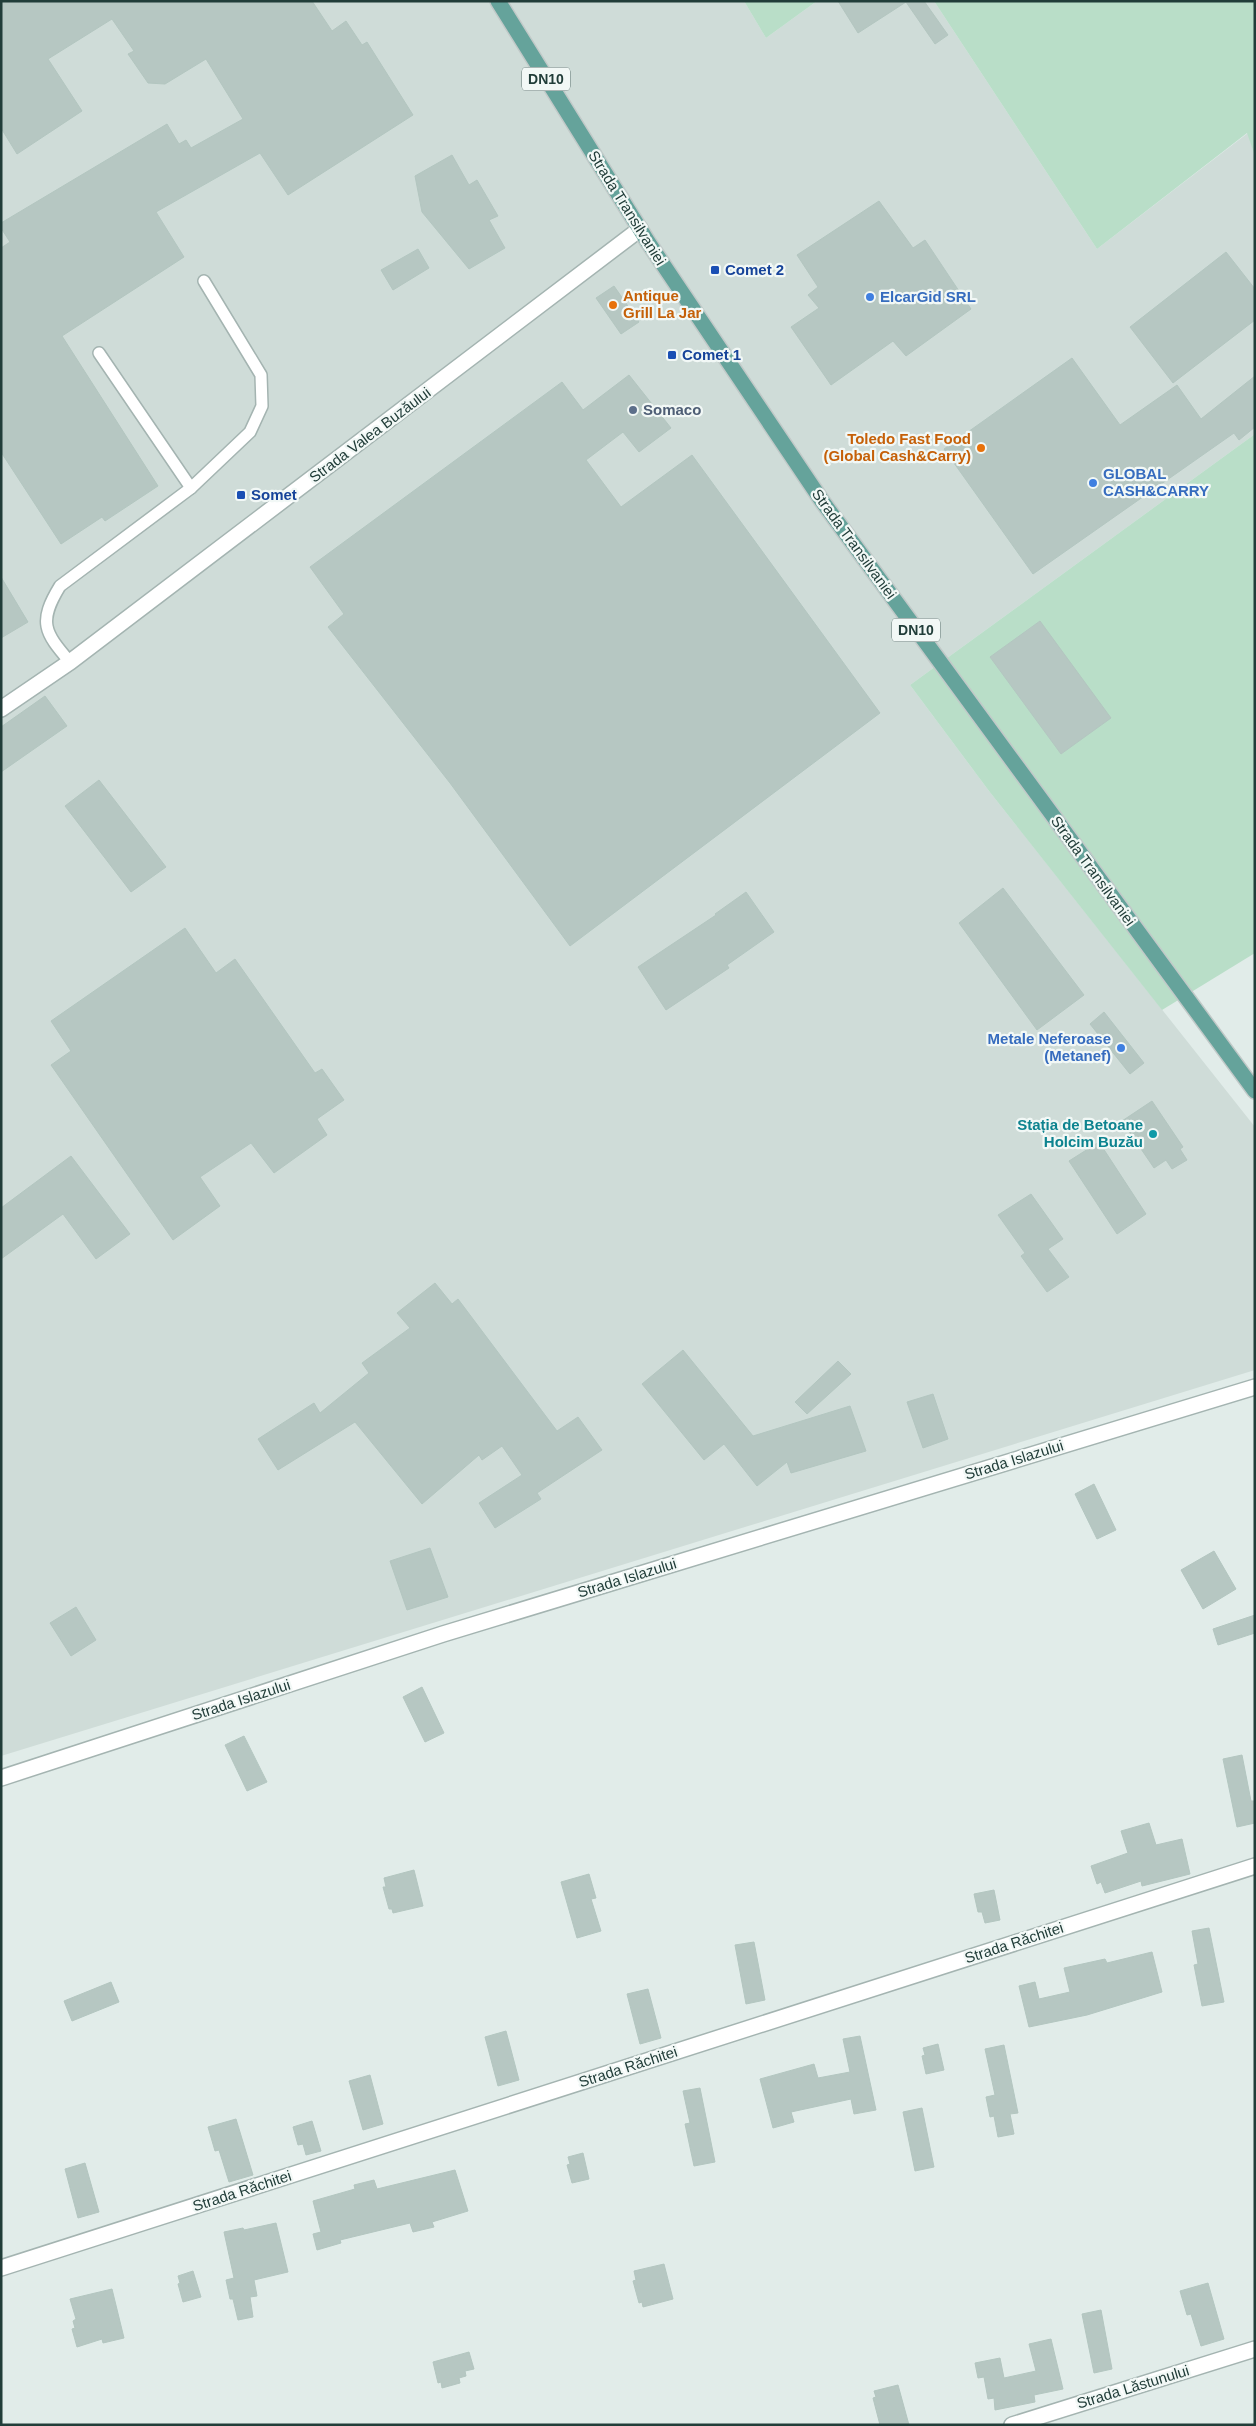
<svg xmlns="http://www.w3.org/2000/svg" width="1256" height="2426" font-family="Arial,sans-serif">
  <rect width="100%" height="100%" fill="#e1ece9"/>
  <polygon fill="#cfdcd8" points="1,1 744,1 766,38 817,1 934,1 1097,249 1248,133 1255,156 1255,434 910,685 989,791 1255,1127 1255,1370 1,1756"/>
  <g fill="#b9dec8">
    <polygon points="744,1 817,1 766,38"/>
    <polygon points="934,1 1255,1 1255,156 1247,133 1097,249"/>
    <polygon points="1255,434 1255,953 1162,1010 989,791 910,685"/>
  </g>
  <g fill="#b6c7c2" stroke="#b3c6c0">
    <polygon points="1,1 312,1 332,31 346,21 362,45 367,42 413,115 288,195 260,153 156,212 184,257 62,336 158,486 105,521 102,517 61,544 1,452 1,248 10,242 1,228 1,223 167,124 179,144 186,140 191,148 243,119 206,59 165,84 148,83 128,54 134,51 112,19 48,59 82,111 17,154 1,128"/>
    <polygon points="838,1 924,1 948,35 935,44 906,2 858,33"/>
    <polygon points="452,155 469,185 477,180 498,216 489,220 505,248 469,269 422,212 415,176"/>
    <polygon points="879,201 913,248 925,240 971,309 906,356 893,341 831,385 791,327 819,308 808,295 818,287 797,255"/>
    <polygon points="418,249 429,268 393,290 381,270"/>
    <polygon points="1226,252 1255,289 1255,320 1173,383 1130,327"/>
    <polygon points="614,286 639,322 621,334 596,298"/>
    <polygon points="1072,358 1120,425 1177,385 1201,419 1255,376 1255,427 1239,440 1234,433 1033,574 944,449"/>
    <polygon points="629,375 671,428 639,452 623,432 586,460 621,507 692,455 880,713 570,946 450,783 328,627 344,614 310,567 562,382 583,410"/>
    <polygon points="1,577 28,622 1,638"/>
    <polygon points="1040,621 1111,718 1061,754 990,657"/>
    <polygon points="45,696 67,726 1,772 1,727"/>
    <polygon points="99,780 166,867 131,892 65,806"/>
    <polygon points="1003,888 1084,995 1037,1030 959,923"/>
    <polygon points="746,892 774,932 727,965 729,968 666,1010 638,967 716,915 715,914"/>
    <polygon points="185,928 216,973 235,959 315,1073 322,1069 344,1100 317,1119 327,1135 274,1173 251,1143 200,1177 220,1206 173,1240 51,1065 71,1051 51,1021"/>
    <polygon points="1104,1012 1144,1063 1130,1074 1090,1024"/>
    <polygon points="1152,1101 1183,1147 1180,1149 1187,1160 1172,1169 1166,1160 1154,1168 1122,1121"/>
    <polygon points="1099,1142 1146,1214 1117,1234 1069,1161"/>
    <polygon points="71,1156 130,1234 96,1259 63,1214 1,1259 1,1208"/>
    <polygon points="1031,1194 1063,1239 1048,1249 1069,1277 1047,1292 1021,1256 1025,1253 998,1215"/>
    <polygon points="435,1283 452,1304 458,1299 557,1431 578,1417 602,1450 537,1493 541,1499 495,1528 479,1503 522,1475 502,1446 482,1460 479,1455 422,1504 355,1422 278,1470 258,1439 314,1403 320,1413 369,1373 362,1363 410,1328 397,1313"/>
    <polygon points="683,1350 753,1436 850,1406 866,1451 791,1473 787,1462 757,1486 724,1444 704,1460 642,1384"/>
    <polygon points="838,1361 851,1374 807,1414 795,1402"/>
    <polygon points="933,1394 948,1439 923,1448 907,1402"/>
    <polygon points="1094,1484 1116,1530 1097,1539 1075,1494"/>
    <polygon points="430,1548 448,1597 407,1610 390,1561"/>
    <polygon points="1214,1551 1236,1589 1203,1609 1181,1570"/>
    <polygon points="76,1607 96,1640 71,1656 50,1623"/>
    <polygon points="1255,1615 1255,1633 1218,1645 1213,1629"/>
    <polygon points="422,1687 444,1733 425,1742 403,1697"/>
    <polygon points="244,1736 267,1782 247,1791 225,1745"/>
    <polygon points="1242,1755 1251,1801 1255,1801 1255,1823 1237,1827 1223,1759"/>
    <polygon points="1149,1823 1156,1845 1182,1839 1190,1874 1142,1886 1141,1881 1105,1893 1101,1882 1097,1884 1091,1866 1128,1853 1121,1831"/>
    <polygon points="414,1870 423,1906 393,1913 392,1909 389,1909 383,1887 386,1887 384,1878"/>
    <polygon points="589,1874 596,1898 591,1899 601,1931 577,1938 561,1882"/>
    <polygon points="994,1890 1000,1920 985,1923 982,1912 978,1912 974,1894"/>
    <polygon points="1209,1928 1224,2002 1202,2006 1194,1965 1198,1964 1192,1931"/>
    <polygon points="754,1942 765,2000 746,2004 735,1945"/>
    <polygon points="1152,1952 1162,1992 1087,2015 1029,2027 1019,1986 1035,1982 1039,1999 1070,1992 1064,1968 1105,1959 1107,1963"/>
    <polygon points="111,1982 119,2002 72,2021 64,2001"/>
    <polygon points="648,1989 661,2038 640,2044 627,1994"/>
    <polygon points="506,2031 519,2080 498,2086 485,2037"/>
    <polygon points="860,2036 876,2110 854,2114 851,2099 791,2112 794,2122 773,2128 760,2079 814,2064 818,2078 850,2072 843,2039"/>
    <polygon points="938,2044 944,2070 926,2074 922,2056 925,2055 923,2048"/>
    <polygon points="1004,2045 1018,2113 1010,2114 1014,2134 998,2137 994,2116 990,2117 986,2097 995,2095 985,2049"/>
    <polygon points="370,2075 383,2124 363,2130 349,2081"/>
    <polygon points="700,2088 715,2162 694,2166 685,2124 690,2123 683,2091"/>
    <polygon points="922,2108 934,2167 915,2171 903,2112"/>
    <polygon points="236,2119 253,2175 229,2182 219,2150 215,2151 208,2127"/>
    <polygon points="312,2121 321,2151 306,2155 303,2144 298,2145 293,2127"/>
    <polygon points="583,2153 589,2179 572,2183 567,2165 570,2164 568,2157"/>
    <polygon points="85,2163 99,2212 78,2218 65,2169"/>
    <polygon points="455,2170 468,2211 432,2222 434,2227 413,2232 410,2223 340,2240 341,2243 317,2250 313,2234 321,2232 313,2201 355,2189 354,2185 374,2180 377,2189"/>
    <polygon points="276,2223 288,2272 254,2280 257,2296 250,2297 253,2317 238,2320 233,2299 230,2299 226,2280 234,2278 224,2232 243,2228 244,2230"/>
    <polygon points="664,2264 673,2299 643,2307 642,2302 639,2303 633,2281 636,2280 634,2271"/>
    <polygon points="193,2271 201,2297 183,2302 178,2284 180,2283 178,2276"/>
    <polygon points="1208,2283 1224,2339 1201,2346 1191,2314 1187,2315 1180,2291"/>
    <polygon points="112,2289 124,2338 103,2343 102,2339 77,2347 72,2329 75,2328 73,2321 76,2319 70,2299"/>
    <polygon points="1101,2310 1112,2369 1094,2373 1082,2314"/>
    <polygon points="1051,2339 1063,2389 1034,2395 1035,2402 995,2410 994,2398 988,2399 984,2377 978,2378 975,2363 1000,2358 1004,2378 1036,2371 1029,2344"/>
    <polygon points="469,2352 474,2369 465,2371 466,2376 459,2378 460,2383 442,2388 441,2382 438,2383 433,2362"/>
    <polygon points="898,2385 909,2425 880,2425 873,2398 876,2397 874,2391"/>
  </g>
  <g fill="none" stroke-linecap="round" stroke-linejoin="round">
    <defs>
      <g id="lane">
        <polyline points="99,353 191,488"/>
        <path d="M70,662C44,632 38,622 60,586L191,488L250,432L262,406L261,375L204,281"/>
      </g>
      <g id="street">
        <polyline points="1,709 70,662 640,229"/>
        <polyline points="1,1778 443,1634 1255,1387"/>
        <polyline points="1,2268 1255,1866"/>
        <polyline points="1012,2425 1255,2349"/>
      </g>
      <polyline id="primary" points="498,1 648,242 822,501 1255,1091"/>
    </defs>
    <use href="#lane" stroke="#a4b4b1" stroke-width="14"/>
    <use href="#street" stroke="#a4b4b1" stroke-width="18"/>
    <use href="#primary" stroke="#c1c9c8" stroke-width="18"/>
    <use href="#lane" stroke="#fff" stroke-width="11"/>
    <use href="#street" stroke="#fff" stroke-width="15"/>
    <use href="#primary" stroke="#65a39b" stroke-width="15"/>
  </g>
  <g fill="#1a4fb4" stroke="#f2f8f6" stroke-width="2">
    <rect x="710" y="265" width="10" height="10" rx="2.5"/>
    <rect x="667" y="350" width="10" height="10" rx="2.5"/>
    <rect x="236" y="490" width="10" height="10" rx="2.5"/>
  </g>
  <g fill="#3f7fe0" stroke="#f2f8f6" stroke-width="2">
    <circle cx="870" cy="297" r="5"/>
    <circle cx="1093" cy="483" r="5"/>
    <circle cx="1121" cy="1048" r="5"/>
  </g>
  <g fill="#e8710a" stroke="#f2f8f6" stroke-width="2">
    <circle cx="613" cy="305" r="5"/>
    <circle cx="981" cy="448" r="5"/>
  </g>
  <circle fill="#5c6f8a" stroke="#f2f8f6" stroke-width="2" cx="633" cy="410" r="5"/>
  <circle fill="#0f9aa8" stroke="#f2f8f6" stroke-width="2" cx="1153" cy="1134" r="5"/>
  <g text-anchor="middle" stroke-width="4.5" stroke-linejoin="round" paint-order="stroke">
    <g fill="#f2f8f6" stroke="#607572" stroke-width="1">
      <rect x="522" y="67.5" width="48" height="23" rx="4"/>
      <rect x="892" y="618.5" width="48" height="23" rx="4"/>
    </g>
    <g font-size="14" font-weight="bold" fill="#213d39">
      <text x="546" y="84">DN10</text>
      <text x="916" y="635">DN10</text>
    </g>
    <g font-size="15" fill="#213d39" stroke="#f2f8f6">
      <text transform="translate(627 208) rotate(58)" y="5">Strada Transilvaniei</text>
      <text transform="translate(370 435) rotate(-37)" y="5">Strada Valea Buzăului</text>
      <text transform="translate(854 544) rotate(54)" y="5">Strada Transilvaniei</text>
      <text transform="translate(1093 871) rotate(54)" y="5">Strada Transilvaniei</text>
      <text transform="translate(1014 1460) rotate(-17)" y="5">Strada Islazului</text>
      <text transform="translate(627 1578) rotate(-17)" y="5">Strada Islazului</text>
      <text transform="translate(241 1700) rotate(-18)" y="5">Strada Islazului</text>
      <text transform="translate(1014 1943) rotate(-18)" y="5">Strada Răchitei</text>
      <text transform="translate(628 2067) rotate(-18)" y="5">Strada Răchitei</text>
      <text transform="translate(242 2191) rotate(-18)" y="5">Strada Răchitei</text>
      <text transform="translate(1133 2387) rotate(-17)" y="5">Strada Lăstunului</text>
    </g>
    <g font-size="15" font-weight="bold" fill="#164399" stroke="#f2f8f6" text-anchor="start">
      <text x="725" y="275">Comet 2</text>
      <text x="682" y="360">Comet 1</text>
      <text x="251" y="500">Somet</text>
    </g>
    <g font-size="15" font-weight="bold" fill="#c56008" stroke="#f2f8f6" text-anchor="start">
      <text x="623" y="301">Antique<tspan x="623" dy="17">Grill La Jar</tspan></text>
      <text x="971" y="444" text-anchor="end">Toledo Fast Food<tspan x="971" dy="17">(Global Cash&amp;Carry)</tspan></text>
    </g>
    <g font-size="15" font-weight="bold" fill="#366cbe" stroke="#f2f8f6" text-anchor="start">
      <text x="880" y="302">ElcarGid SRL</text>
      <text x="1103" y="479">GLOBAL<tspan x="1103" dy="17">CASH&amp;CARRY</tspan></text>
      <text x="1111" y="1044" text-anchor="end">Metale Neferoase<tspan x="1111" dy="17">(Metanef)</tspan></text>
    </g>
    <g font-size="15" font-weight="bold" fill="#4e5e75" stroke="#f2f8f6" text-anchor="start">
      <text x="643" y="415">Somaco</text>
    </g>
    <g font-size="15" font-weight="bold" fill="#0d838f" stroke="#f2f8f6" text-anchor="end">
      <text x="1143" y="1130">Stația de Betoane<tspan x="1143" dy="17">Holcim Buzău</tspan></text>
    </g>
  </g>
  <rect width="1256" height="2426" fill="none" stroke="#213d39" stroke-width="5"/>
</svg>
